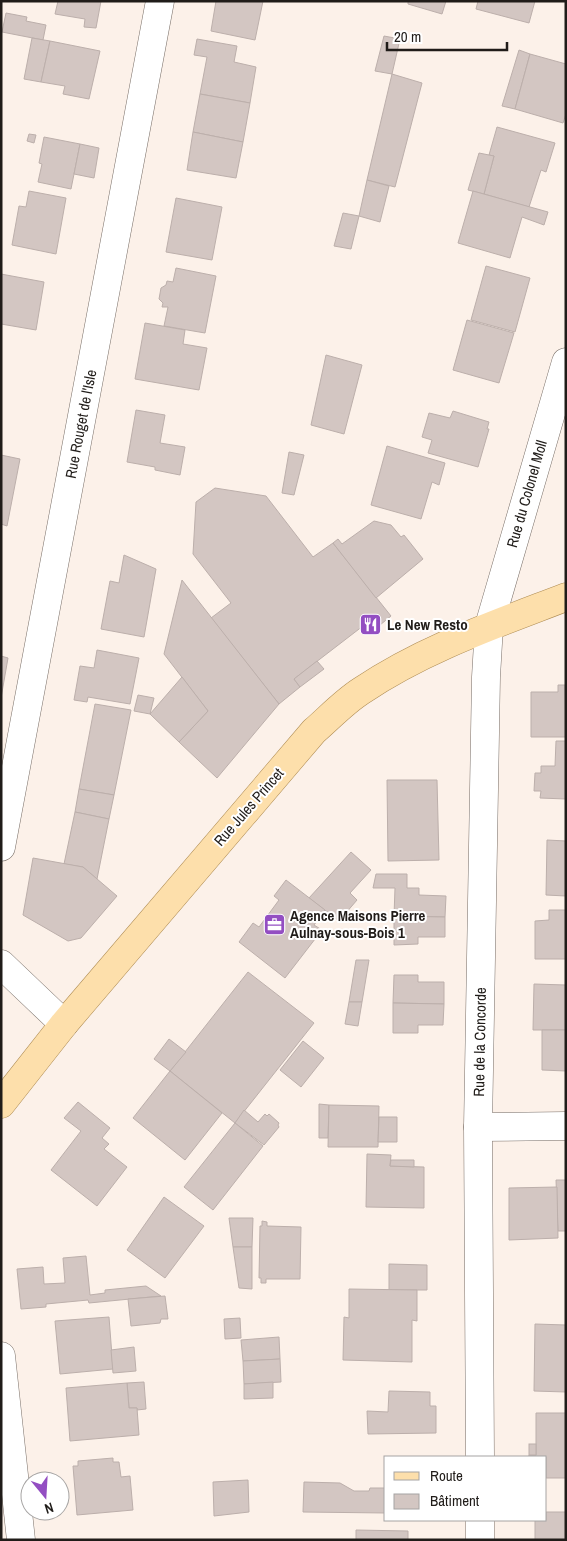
<svg xmlns="http://www.w3.org/2000/svg" width="567" height="1541" font-family="'Archivo Narrow',sans-serif">
  <rect width="100%" height="100%" fill="#fcf1e9"/>
  <g fill="#d3c6c2" stroke="#bcafab">
    <polygon points="58,1 101,1 96,28 84,27 85,19 55,14"/>
    <polygon points="216,1 263,1 255,40 211,31"/>
    <polygon points="408,1 446,1 442,14 408,4"/>
    <polygon points="478,1 535,1 529,23 476,9"/>
    <polygon points="6,13 27,17 26,21 46,25 43,40 2,32"/>
    <polygon points="384,36 400,39 392,74 375,71"/>
    <polygon points="32,38 50,41 41,82 24,79"/>
    <polygon points="197,39 237,46 234,62 256,67 250,103 200,94 207,57 194,55"/>
    <polygon points="50,41 100,51 89,99 63,94 65,86 41,82"/>
    <polygon points="519,50 530,54 515,109 502,106"/>
    <polygon points="530,54 566,64 566,114 563,123 515,109"/>
    <polygon points="392,74 422,83 395,187 367,180"/>
    <polygon points="200,94 250,103 243,142 193,132"/>
    <polygon points="497,127 555,143 546,172 541,170 529,207 484,194 494,156 489,155"/>
    <polygon points="193,132 243,142 236,178 187,170"/>
    <polygon points="29,134 36,135 34,143 27,141"/>
    <polygon points="44,137 80,144 71,189 38,182 42,164 39,163"/>
    <polygon points="80,144 99,148 94,178 74,174"/>
    <polygon points="479,153 494,156 484,194 468,190"/>
    <polygon points="367,180 389,186 380,222 359,216"/>
    <polygon points="29,191 66,198 56,254 12,245 19,206 26,207"/>
    <polygon points="473,191 548,212 544,225 522,217 510,258 458,243"/>
    <polygon points="176,198 222,207 212,260 166,252"/>
    <polygon points="343,213 359,216 351,249 334,246"/>
    <polygon points="486,266 530,278 515,332 471,320"/>
    <polygon points="176,268 216,276 205,333 164,326 168,307 162,307 163,303 159,299 161,288 166,285 167,281 173,282"/>
    <polygon points="1,274 44,282 36,330 1,324"/>
    <polygon points="467,320 514,333 499,383 453,370"/>
    <polygon points="145,323 185,330 183,344 207,348 199,390 135,379"/>
    <polygon points="326,355 362,365 344,434 311,425"/>
    <polygon points="136,410 165,415 160,443 185,447 180,475 155,470 155,467 127,462"/>
    <polygon points="453,411 489,422 487,429 489,429 478,467 428,453 432,440 422,437 429,413 450,418"/>
    <polygon points="387,446 445,463 439,485 432,482 421,519 371,505"/>
    <polygon points="289,452 304,455 294,495 282,493"/>
    <polygon points="1,455 20,459 7,526 1,524"/>
    <polygon points="215,488 266,496 313,557 333,543 391,616 369,634 363,626 294,679 300,687 279,704 211,618 231,603 193,554 196,502"/>
    <polygon points="374,521 391,525 401,537 404,535 423,559 376,598 333,543 338,539 342,544"/>
    <polygon points="124,555 156,569 144,637 101,629 110,581 119,583"/>
    <polygon points="182,580 279,704 217,778 179,742 208,711 164,654"/>
    <polygon points="97,650 139,658 130,704 88,697 87,702 74,700 80,666 94,668"/>
    <polygon points="1,656 8,658 1,698"/>
    <polygon points="317,661 324,669 300,687 294,679"/>
    <polygon points="182,677 208,711 179,742 150,714"/>
    <polygon points="558,685 565,685 566,737 531,737 531,692 558,692"/>
    <polygon points="138,695 154,698 150,714 134,711"/>
    <polygon points="95,704 131,710 114,795 79,789"/>
    <polygon points="556,741 566,741 566,799 540,798 541,791 534,791 535,773 541,773 541,766 555,766"/>
    <polygon points="387,780 437,780 439,860 388,861"/>
    <polygon points="79,789 114,795 109,819 75,812"/>
    <polygon points="75,812 109,819 97,879 83,867 64,864"/>
    <polygon points="547,840 566,841 566,896 546,895"/>
    <polygon points="351,852 371,870 350,893 357,900 339,921 309,898"/>
    <polygon points="33,858 83,867 117,896 81,938 68,941 23,915"/>
    <polygon points="376,874 407,874 407,888 419,888 419,895 446,896 445,917 394,916 395,888 373,888"/>
    <polygon points="286,880 325,910 314,925 322,930 285,978 239,942 253,923 259,927 279,900 274,896"/>
    <polygon points="549,910 566,910 566,959 535,959 535,921 549,920"/>
    <polygon points="394,916 445,917 445,937 418,937 418,944 394,945"/>
    <polygon points="356,960 369,960 362,1002 349,1002"/>
    <polygon points="248,972 314,1023 235,1123 170,1071"/>
    <polygon points="394,975 418,975 418,982 444,982 444,1004 393,1003"/>
    <polygon points="534,984 566,985 566,1030 533,1030"/>
    <polygon points="349,1002 362,1002 358,1026 345,1024"/>
    <polygon points="393,1003 444,1004 443,1025 418,1025 418,1033 393,1033"/>
    <polygon points="542,1030 566,1030 566,1071 542,1070"/>
    <polygon points="169,1039 186,1052 170,1071 154,1059"/>
    <polygon points="303,1041 324,1058 301,1087 280,1070"/>
    <polygon points="170,1071 222,1113 185,1160 133,1118"/>
    <polygon points="78,1102 110,1128 102,1138 109,1144 104,1149 127,1167 97,1206 51,1170 81,1131 64,1118"/>
    <polygon points="319,1104 329,1105 328,1138 319,1138"/>
    <polygon points="329,1105 379,1106 378,1147 328,1147"/>
    <polygon points="244,1110 258,1122 265,1114 267,1116 269,1114 279,1123 278,1125 279,1127 264,1145 235,1123"/>
    <polygon points="379,1117 397,1117 397,1142 378,1142"/>
    <polygon points="235,1123 263,1146 213,1210 184,1187"/>
    <polygon points="367,1154 391,1155 390,1166 424,1167 424,1208 366,1207"/>
    <polygon points="391,1160 414,1160 414,1167 390,1166"/>
    <polygon points="556,1180 566,1180 566,1231 558,1231"/>
    <polygon points="557,1187 558,1238 509,1240 509,1188"/>
    <polygon points="164,1197 204,1226 165,1278 127,1250"/>
    <polygon points="229,1218 253,1218 252,1247 233,1247"/>
    <polygon points="262,1221 267,1222 267,1226 301,1227 300,1279 266,1279 266,1283 261,1283 261,1278 259,1278 260,1226 262,1226"/>
    <polygon points="233,1247 252,1247 252,1289 239,1288"/>
    <polygon points="86,1256 90,1295 105,1293 105,1290 146,1286 161,1296 89,1303 88,1300 46,1304 46,1307 21,1309 17,1269 43,1267 44,1284 65,1283 63,1258"/>
    <polygon points="389,1264 427,1265 427,1290 389,1290"/>
    <polygon points="349,1289 417,1290 417,1321 412,1320 412,1362 343,1360 344,1317 349,1318"/>
    <polygon points="165,1296 168,1319 161,1319 160,1323 131,1326 128,1299"/>
    <polygon points="109,1317 113,1369 60,1374 55,1321"/>
    <polygon points="240,1318 241,1338 225,1339 224,1319"/>
    <polygon points="535,1324 566,1325 566,1392 534,1391"/>
    <polygon points="279,1337 280,1359 243,1361 241,1340"/>
    <polygon points="134,1347 136,1371 113,1373 111,1350"/>
    <polygon points="280,1359 281,1382 244,1384 243,1361"/>
    <polygon points="144,1382 146,1409 137,1410 137,1408 129,1408 127,1383"/>
    <polygon points="273,1382 273,1398 244,1399 244,1384"/>
    <polygon points="127,1383 129,1408 137,1408 139,1435 70,1441 66,1388"/>
    <polygon points="389,1391 430,1392 430,1406 436,1406 436,1433 368,1434 367,1411 388,1412"/>
    <polygon points="536,1413 566,1413 566,1478 546,1478 546,1457 529,1457 529,1455 536,1455"/>
    <rect x="529" y="1444" width="7" height="11"/>
    <polygon points="113,1458 113,1462 119,1462 121,1477 130,1476 133,1510 77,1515 73,1466 78,1466 78,1461"/>
    <polygon points="248,1480 249,1512 214,1516 213,1482"/>
    <polygon points="304,1482 340,1483 354,1491 369,1491 370,1488 386,1488 386,1513 303,1512"/>
    <polygon points="546,1512 566,1512 566,1540 535,1540 535,1520 546,1520"/>
    <polygon points="356,1530 408,1531 408,1540 356,1540"/>
  </g>
  <g fill="none" stroke-linecap="round" stroke-linejoin="round">
    <defs>
      <g id="minor">
        <polyline points="1,847 160,1"/>
        <polyline points="1,964 64,1024"/>
        <polyline points="478,1127 566,1126"/>
        <polyline points="1,1356 21,1540"/>
        <polyline points="480,1457 478,1127 486,677 489,626 566,362"/>
        <polyline points="480,1520 480,1540"/>
      </g>
      <path id="major" d="M1,1104L64,1024L314,731C329,718 344,702 361,691C423,649 496,624 566,597"/>
    </defs>
    <use href="#minor" stroke="#786e67" stroke-width="29"/>
    <use href="#major" stroke="#ae8c54" stroke-width="29"/>
    <use href="#minor" stroke="#fff" stroke-width="28"/>
    <use href="#major" stroke="#fddfab" stroke-width="28"/>
  </g>
  <defs>
    <symbol id="restaurant-square" viewBox="-11 -11 22 22"><rect x="-9" y="-9" width="18" height="18" rx="4" fill="#934ec2" stroke="#fff"/><path d="M-5-6h1v4h1v-4h1v4h1v-4h1v5L-1.5 .5V6h-2V.5L-5-1ZM5-6V6H3V1.5H1.5Q1.5-4 5-6Z" fill="#fff"/></symbol>
    <symbol id="office-square" viewBox="-11 -11 22 22"><rect x="-9" y="-9" width="18" height="18" rx="4" fill="#934ec2" stroke="#fff"/><path d="M-6-3h4V-5.5h4V-3h4V5H-6ZM-1-4.5V-3h2v-1.5ZM-6 0V1H6V0Z" fill="#fff"/></symbol>
  </defs>
  <g fill-rule="evenodd">
    <use href="#restaurant-square" x="358" y="612" width="25" height="25"/>
    <use href="#office-square" x="262" y="912" width="25" height="25"/>
  </g>
  <g text-anchor="middle" stroke-width="4" stroke-linejoin="round" paint-order="stroke">
    <g font-size="15" fill="#201c19" stroke="#fff">
      <text transform="translate(81 424) rotate(-79)" y="5">Rue Rouget de l'Isle</text>
      <text transform="translate(527 494) rotate(-74)" y="5">Rue du Colonel Moll</text>
      <text transform="translate(249 807) rotate(-49)" y="5">Rue Jules Princet</text>
      <text transform="translate(480 1042) rotate(-89)" y="5">Rue de la Concorde</text>
    </g>
    <g font-size="15" font-weight="bold" fill="#201c19" stroke="#fff" text-anchor="start">
      <text x="387" y="630">Le New Resto</text>
      <text x="290" y="921">Agence Maisons Pierre<tspan x="290" dy="17">Aulnay-sous-Bois 1</tspan></text>
    </g>
  </g>
  <rect width="567" height="1541" fill="none" stroke="#201c19" stroke-width="5"/>
  <rect x="384" y="1456" width="162" height="65" fill="#ffffff" stroke="#a6a4a3"/>
  <rect x="394" y="1472" width="25" height="8" fill="#fddfab" stroke="#a6a4a3"/>
  <text x="430" y="1481" font-size="15" fill="#201c19">Route</text>
  <rect x="394" y="1494" width="25" height="15" fill="#d3c6c2" stroke="#a6a4a3"/>
  <text x="430" y="1506" font-size="15" fill="#201c19">Bâtiment</text>
  <g transform="translate(45 1496) rotate(162)"><circle r="24" fill="#ffffff" stroke="#a6a4a3"/>
  <path d="M0-4L9 19L0 12L-9 19Z" fill="#934ec2"/>
  <text y="-8" font-size="14" font-weight="bold" text-anchor="middle" fill="#201c19">N</text>
  </g>
  <path d="M387 42v8h120v-8" fill="none" stroke="#201c19" stroke-width="2.5"/>
  <text x="394" y="42" font-size="15" fill="#201c19" stroke="#ffffff" stroke-width="4" paint-order="stroke">20 m</text>
</svg>
